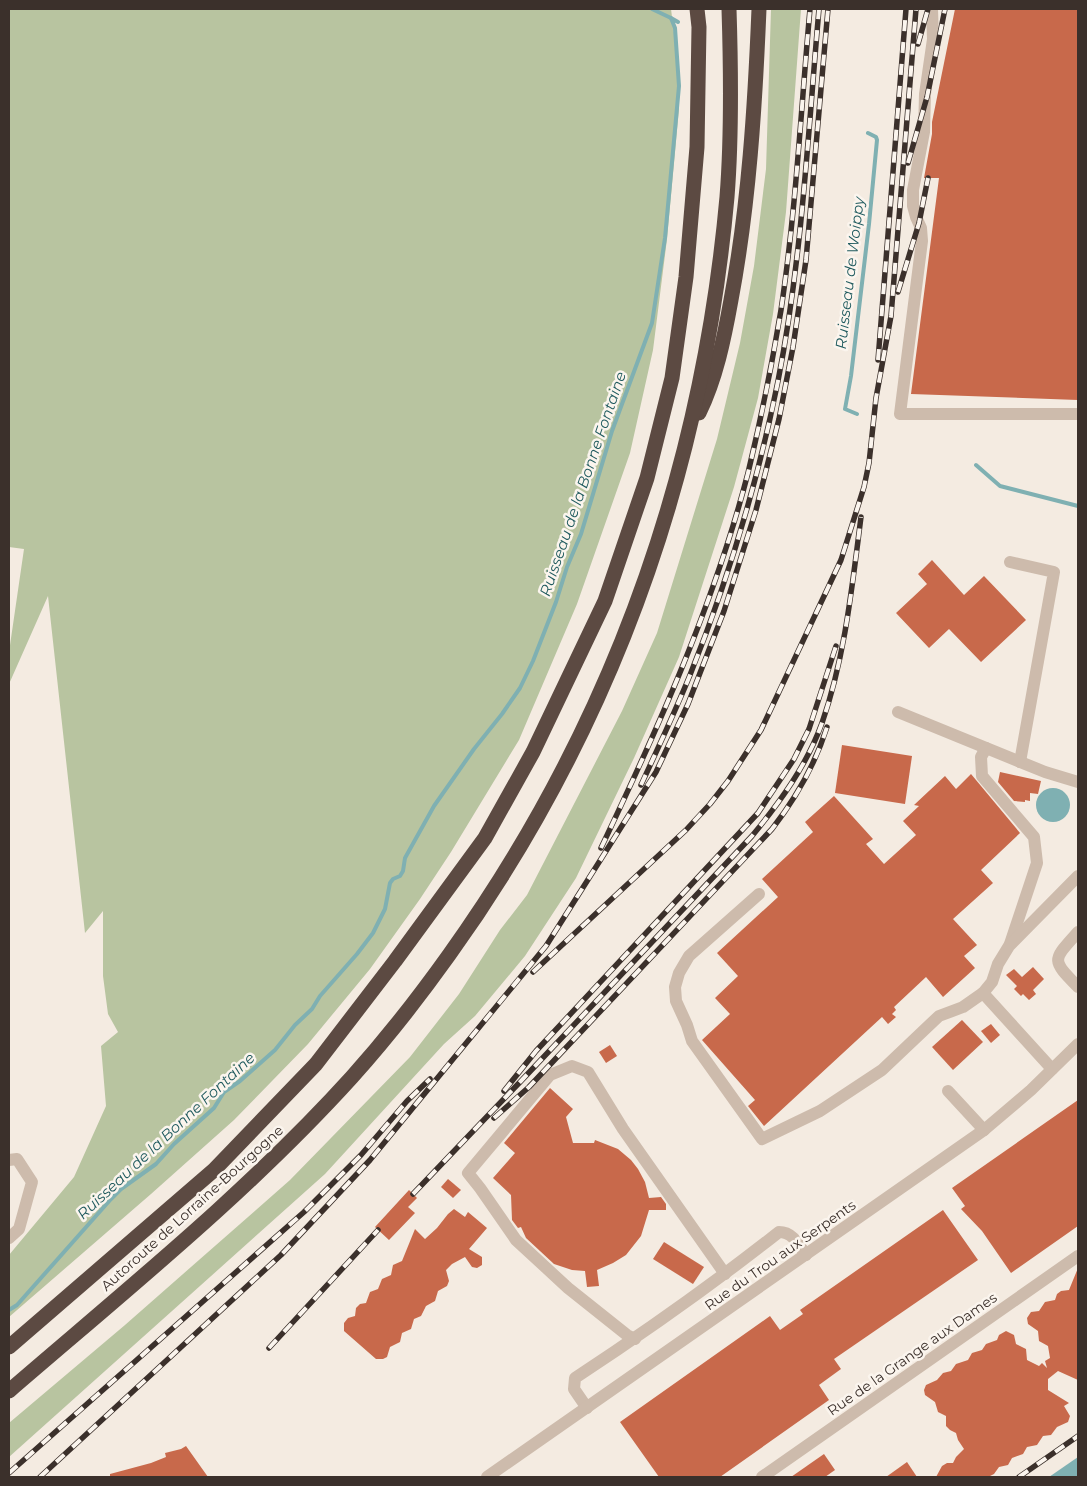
<svg xmlns="http://www.w3.org/2000/svg" width="1087" height="1486" font-family="Montserrat,sans-serif">
  <rect width="100%" height="100%" fill="#f4ebe1"/>
  <g fill="#b8c4a0">
    <polygon points="9,9 671,9 678,64 679,109 667,239 653,350 630,453 577,604 519,740 451,852 420,899 370,969 308,1044 234,1120 151,1194 9,1317 9,1255 74,1177 106,1106 101,1046 118,1032 108,1014 103,976 103,911 85,933 48,596 9,684 9,652 24,549 9,547"/>
    <polygon points="771,9 801,9 786,212 773,314 758,398 734,487 679,657 634,758 576,878 525,956 475,1016 444,1044 325,1174 9,1457 9,1423 125,1325 290,1180 410,1057 459,994 500,930 527,895 622,711 657,633 717,439 740,343 754,266 766,169"/>
  </g>
  <g fill="#7fb0b2">
    <circle cx="1053" cy="805" r="17"/>
    <polygon points="1078,1457 1078,1477 1049,1477"/>
  </g>
  <g fill="none" stroke-linecap="round" stroke-linejoin="round">
    <g stroke="#7fb0b2" stroke-width="4">
      <polyline points="652,9 671,18"/>
      <polyline points="857,414 845,409 851,376 869,224 877,140 876,137 868,133"/>
      <polyline points="976,465 1000,486 1078,506"/>
      <polyline points="9,1310 17,1305 111,1199 121,1189 156,1164 174,1144 214,1108 224,1092 240,1081 275,1050 295,1025 312,1009 320,996 357,954 373,933 385,909 390,883 393,879 400,876 403,871 405,858 434,806 474,749 502,714 520,688 533,661 556,602 567,567 581,534 612,431 652,323 665,238 679,86 675,28 671,18 678,22"/>
    </g>
  </g>
  <g fill="#c8694b">
    <polygon points="955,9 1078,9 1078,400 911,394 939,178 924,178 932,134 932,122"/>
    <polygon points="932,560 964,595 984,576 1026,620 981,662 949,629 929,648 896,613 927,584 918,574"/>
    <polygon points="842,745 912,756 905,804 835,793"/>
    <polygon points="1000,772 1041,781 1038,794 1030,793 1030,801 1025,800 1025,802 1014,801 998,782"/>
    <polygon points="971,774 1020,833 981,870 993,883 953,919 977,945 964,956 975,968 943,997 926,977 894,1007 896,1010 892,1014 896,1017 888,1024 882,1017 764,1126 748,1106 755,1100 702,1040 730,1014 715,998 738,976 717,953 778,897 762,879 813,832 805,822 834,796 873,839 866,844 884,864 916,835 903,821 919,806 914,805 945,776 956,789"/>
    <polygon points="1033,967 1044,979 1033,990 1036,994 1029,1000 1023,994 1021,996 1014,989 1017,986 1006,975 1014,969 1022,977"/>
    <polygon points="962,1020 983,1042 953,1070 932,1047"/>
    <polygon points="991,1024 1000,1035 991,1043 981,1031"/>
    <polygon points="610,1045 617,1056 606,1063 599,1052"/>
    <polygon points="550,1088 573,1109 566,1117 573,1143 594,1143 595,1140 618,1149 631,1160 638,1169 645,1182 649,1198 661,1197 666,1204 666,1210 649,1210 641,1236 626,1255 613,1263 597,1270 599,1286 587,1287 585,1271 572,1270 554,1264 526,1238 521,1227 518,1228 512,1220 511,1195 493,1178 515,1153 504,1143"/>
    <polygon points="1078,1100 1078,1226 1011,1273 982,1231 961,1209 965,1206 952,1188"/>
    <polygon points="448,1179 461,1190 453,1198 441,1187"/>
    <polygon points="409,1190 417,1198 408,1207 415,1213 389,1240 375,1227"/>
    <polygon points="454,1209 465,1217 468,1212 487,1228 469,1249 482,1257 482,1265 477,1268 472,1267 465,1257 452,1264 446,1270 449,1281 447,1286 438,1291 435,1301 426,1306 421,1316 414,1319 411,1329 402,1333 400,1342 390,1347 387,1357 383,1359 376,1359 344,1331 344,1323 348,1318 355,1316 356,1308 360,1304 366,1303 370,1292 378,1289 382,1279 391,1275 393,1265 402,1261 415,1229 425,1239 437,1228 448,1214"/>
    <polygon points="943,1210 978,1260 834,1359 841,1369 819,1385 829,1400 720,1477 659,1477 620,1422 770,1316 780,1330 803,1314 800,1310"/>
    <polygon points="664,1242 704,1267 693,1284 653,1259"/>
    <polygon points="1078,1268 1078,1380 1058,1371 1048,1379 1048,1390 1069,1403 1064,1406 1070,1416 1068,1422 1057,1427 1051,1435 1043,1436 1037,1445 1027,1447 1023,1454 1012,1458 1008,1465 999,1467 994,1474 990,1476 936,1477 942,1466 947,1463 953,1463 956,1457 964,1449 958,1440 956,1433 950,1430 946,1426 946,1416 938,1412 935,1402 925,1395 924,1390 926,1385 937,1380 943,1373 951,1371 956,1364 968,1360 972,1353 982,1350 986,1344 997,1340 999,1335 1006,1331 1014,1335 1016,1344 1026,1349 1027,1360 1039,1366 1042,1363 1047,1368 1045,1361 1050,1358 1048,1346 1039,1341 1038,1331 1028,1324 1027,1318 1031,1312 1039,1311 1045,1302 1055,1300 1057,1294 1061,1291 1069,1290"/>
    <polygon points="186,1446 208,1477 110,1477 110,1474 151,1463 166,1457 165,1453 181,1449"/>
    <polygon points="824,1454 835,1470 825,1477 791,1477"/>
    <polygon points="907,1462 917,1477 886,1477"/>
  </g>
  <g fill="none" stroke-linecap="round" stroke-linejoin="round">
    <g stroke="#cdbbac" stroke-width="12">
      <polyline points="932,9 933,39 925,94 924,132 913,190 913,206 916,217 921,228 922,241 900,414 1078,414"/>
      <polyline points="1010,562 1054,572 1020,762"/>
      <polyline points="898,712 1045,772 1078,782"/>
      <polyline points="986,748 981,757 982,776 1034,837 1037,863 1010,944"/>
      <polyline points="759,894 689,956 679,973 675,987 676,1001 687,1025 692,1041 762,1139 820,1111 882,1070 939,1016 963,1007 983,993 992,982 998,964 1009,946 1078,876"/>
      <path d="M1078,932C1052,961 1051,959 1078,987"/>
      <polyline points="983,993 1052,1069"/>
      <polyline points="948,1091 984,1130"/>
      <polyline points="9,1160 17,1159 32,1182 19,1229 9,1238"/>
      <polyline points="635,1339 627,1335 568,1288 516,1240 480,1188 468,1173 550,1075 572,1066 588,1072 623,1129 725,1274"/>
      <path d="M587,1408L574,1389L575,1378C645,1332 713,1284 779,1232C793,1232 799,1245 806,1255"/>
      <polyline points="487,1477 984,1130 1031,1090 1078,1044"/>
      <polyline points="762,1477 1078,1256"/>
    </g>
    <g stroke="#5c4a42" stroke-width="15">
      <path d="M699,413C716,378 724,339 731,300C749,204 755,106 759,9"/>
      <polyline points="9,1347 214,1170 316,1064 395,961 485,838 533,752 605,601 647,478 672,378 686,277 697,147 699,27 697,9"/>
      <path d="M9,1391C126,1290 248,1192 352,1077C387,1038 419,997 449,955C611,729 702,473 727,197C732,134 731,71 729,9"/>
    </g>
    <defs>
      <g id="rail">
        <polyline points="918,44 928,9"/>
        <polyline points="908,163 927,97 945,9"/>
        <polyline points="898,292 919,223 928,178"/>
        <polyline points="878,360 906,9"/>
        <path d="M641,785C658,748 675,712 690,675C728,580 758,481 778,381C802,259 808,133 819,9"/>
        <path d="M601,848C659,726 714,604 748,473C761,419 772,365 781,310C796,210 801,109 810,9"/>
        <polyline points="533,972 686,830 710,804 728,781 761,730 841,560 864,487 869,463 876,398 891,316 916,9"/>
        <polyline points="504,1091 536,1051 758,813 794,759 809,729 836,646"/>
        <path d="M494,1118L529,1087L772,829C796,798 815,765 827,727"/>
        <path d="M413,1194L521,1081L752,836C780,802 807,765 822,723C845,657 852,587 861,517"/>
        <polyline points="269,1348 378,1230"/>
        <polyline points="9,1473 304,1212 361,1155 407,1101 430,1079"/>
        <polyline points="40,1477 281,1255 370,1160 546,946 656,772 688,704 724,611 756,510 779,419 793,347 806,260 828,9"/>
        <polyline points="1019,1477 1078,1436"/>
      </g>
    </defs>
    <use href="#rail" stroke="#3b302b" stroke-width="5.5"/>
    <use href="#rail" stroke="#fbf5ee" stroke-width="4" stroke-dasharray="11" stroke-linecap="butt"/>
  </g>
  <g text-anchor="middle" stroke-width="5" stroke-linejoin="round" paint-order="stroke">
    <g font-size="14" fill="#3b302b" stroke="#fbf5ee">
      <text transform="translate(192 1208) rotate(-42)" y="5">Autoroute de Lorraine-Bourgogne</text>
      <text transform="translate(780 1255) rotate(-35)" y="5">Rue du Trou aux Serpents</text>
      <text transform="translate(912 1354) rotate(-35)" y="5">Rue de la Grange aux Dames</text>
    </g>
    <g font-size="15" font-style="italic" fill="#1f5a5e" stroke="#fbf5ee">
      <text transform="translate(850 273) rotate(-83)" y="5">Ruisseau de Woippy</text>
      <text transform="translate(583 484) rotate(-71)" y="5">Ruisseau de la Bonne Fontaine</text>
      <text transform="translate(166 1136) rotate(-43)" y="5">Ruisseau de la Bonne Fontaine</text>
    </g>
  </g>
  <rect width="1087" height="1486" fill="none" stroke="#3b302b" stroke-width="20"/>
</svg>
